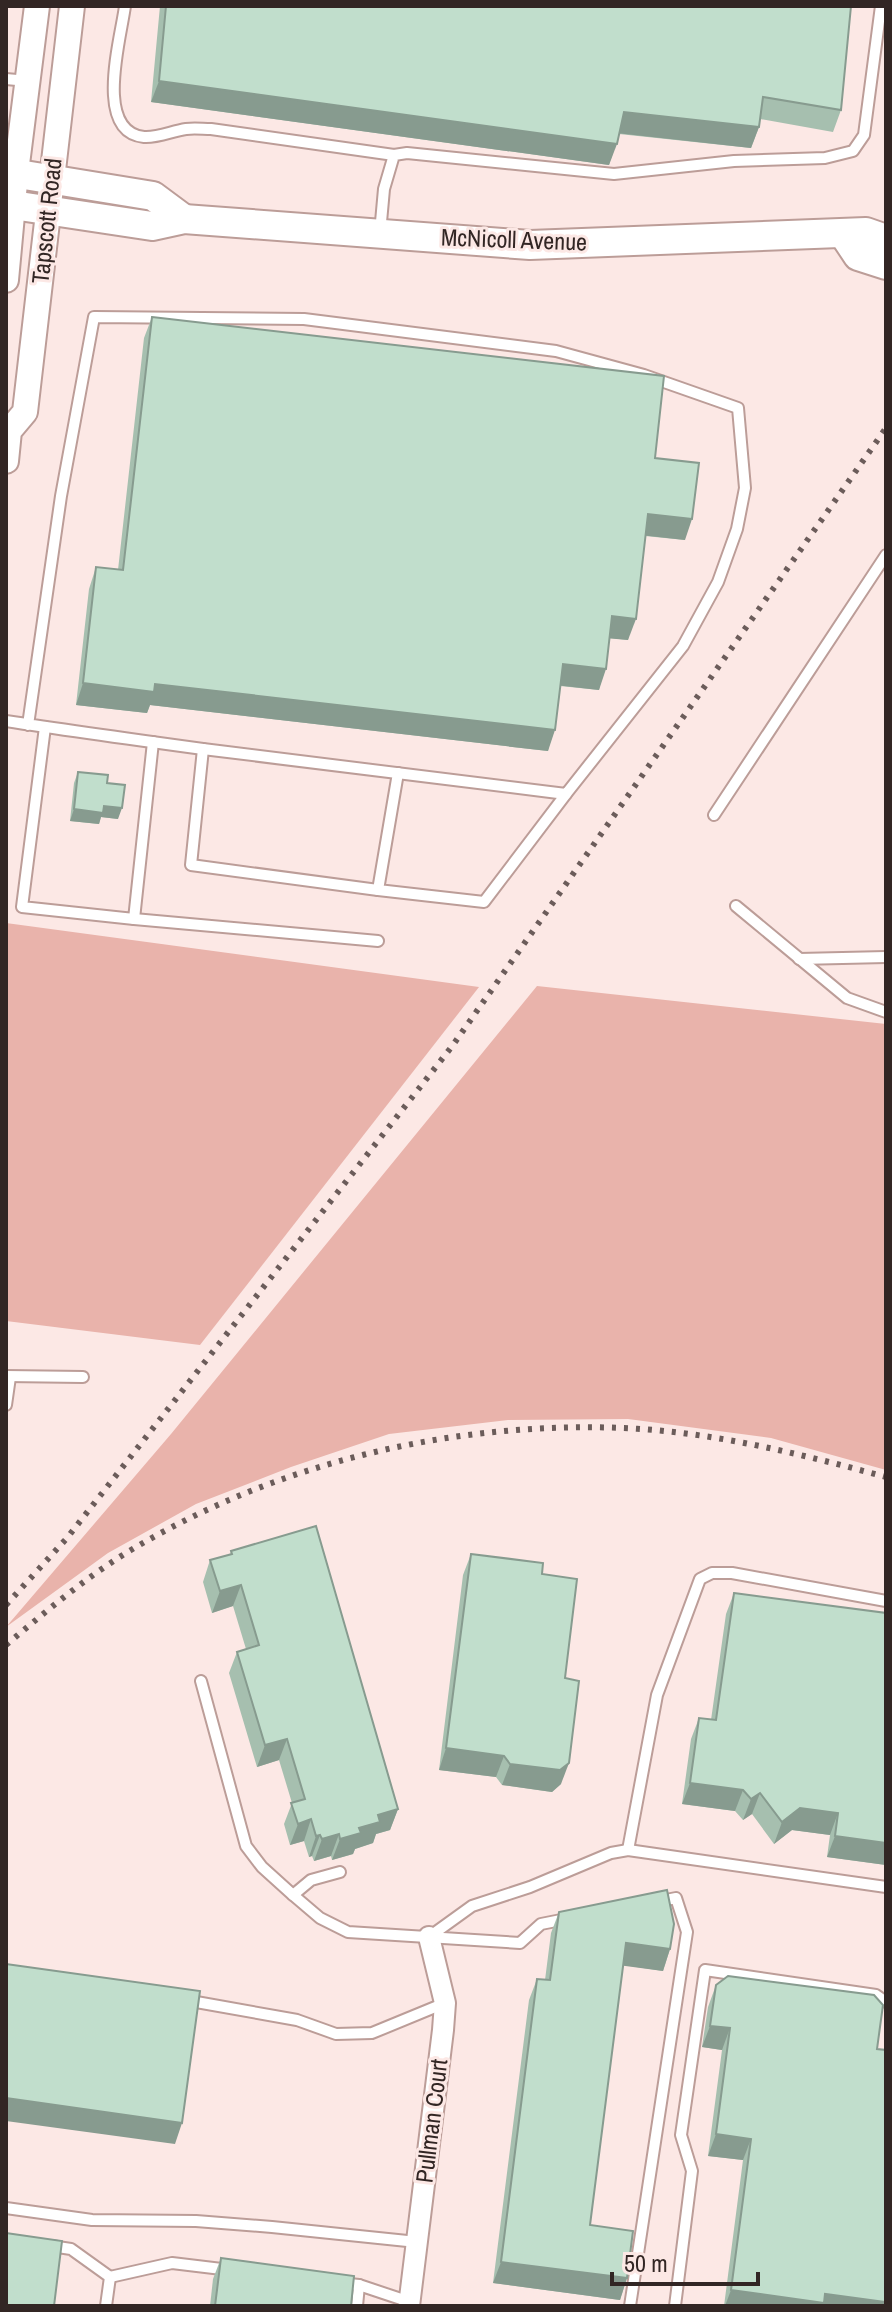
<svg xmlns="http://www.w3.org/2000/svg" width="892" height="2312" font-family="'Archivo Narrow',sans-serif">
  <rect width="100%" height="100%" fill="#fce8e5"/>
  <g fill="#e9b3ab">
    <polygon points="6,923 479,987 200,1345 6,1321"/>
    <polygon points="537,986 886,1024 886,1470 771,1438 628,1419 508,1420 389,1434 291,1467 196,1504 108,1553 6,1627 171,1434"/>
  </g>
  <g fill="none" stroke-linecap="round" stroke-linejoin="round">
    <defs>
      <g id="service">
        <path d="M125,6C121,38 93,132 144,137C158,138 172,131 186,129C194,128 203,129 211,129L394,155"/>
        <polyline points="6,79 28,81"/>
        <polyline points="380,233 384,189 394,155 407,153 614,174 734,161 825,158 853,151 864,135 881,6"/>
        <path d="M6,721C71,731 137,740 203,749L566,794L683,646L718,582L737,529L745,488L738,408L644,375L556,351L304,319L94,317L61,496L28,725"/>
        <polyline points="45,727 22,907 134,919 153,742"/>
        <polyline points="203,749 191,865 378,890"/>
        <polyline points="398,773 378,890 484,902 566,794"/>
        <polyline points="714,815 886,555"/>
        <polyline points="736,906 847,998 886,1012"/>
        <polyline points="134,919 378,941"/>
        <polyline points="799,959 886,957"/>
        <polyline points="6,1376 83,1377"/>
        <polyline points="6,1405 10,1377"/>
        <polyline points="201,1681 246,1846 262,1867 293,1895 320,1918 348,1932 520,1943 541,1924 566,1919"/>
        <polyline points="628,1850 657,1695 700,1579 712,1573 732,1573 886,1601"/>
        <polyline points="293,1895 311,1880 340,1872"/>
        <polyline points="429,1937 472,1906 530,1887 611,1853 628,1850 886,1887"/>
        <polyline points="185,2000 297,2020 336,2034 372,2033 445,2003"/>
        <polyline points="6,2208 92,2220 196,2221 272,2227 417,2242"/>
        <polyline points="51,2246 71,2249 110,2277 106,2306"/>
        <polyline points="110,2277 172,2263 230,2270"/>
        <polyline points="341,2283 359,2285 410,2302"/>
        <polyline points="357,2306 359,2285"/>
        <polyline points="630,2306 687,1932 676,1898 656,1902"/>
        <polyline points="675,2306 692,2171 681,2135 705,1970 876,1995 886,2002"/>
      </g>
      <polyline id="minor" points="409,2306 443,2030 445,2003 429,1937"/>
      <g id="tertiary">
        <polyline points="6,280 16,172 37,6"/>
        <polyline points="6,461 9,431 25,412 72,6"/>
      </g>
      <g id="secondary">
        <polyline points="6,172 153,196 184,219"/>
        <polyline points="6,204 152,226 184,219 530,245 866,232 886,239"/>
        <polyline points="844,235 858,256 886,265"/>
      </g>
    </defs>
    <use href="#service" stroke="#bc9d98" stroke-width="14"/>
    <use href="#minor" stroke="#bc9d98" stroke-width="24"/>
    <use href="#tertiary" stroke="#bc9d98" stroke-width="28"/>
    <use href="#secondary" stroke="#bc9d98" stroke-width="32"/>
    <use href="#service" stroke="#fff" stroke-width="10"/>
    <use href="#minor" stroke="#fff" stroke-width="20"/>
    <use href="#tertiary" stroke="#fff" stroke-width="24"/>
    <use href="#secondary" stroke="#fff" stroke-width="28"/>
    <g stroke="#6b5c5a" stroke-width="6" stroke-dasharray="4 8" stroke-linecap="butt">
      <polyline points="6,1605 67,1538 453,1045 886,428"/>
      <path d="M6,1645C44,1613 84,1579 126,1553C274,1463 452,1421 624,1428C713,1432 801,1454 886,1477"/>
    </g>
  </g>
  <g fill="#a6bfaf">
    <polygon points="160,6 851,6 841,110 833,132 760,119 759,127 751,148 619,134 609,165 151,102"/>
    <polygon points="152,317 655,458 685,540 645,536 628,640 610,638 599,690 560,686 548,751 150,705 147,713 76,705 89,589 96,567 118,570 144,338"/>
    <polygon points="78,772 107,783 118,819 101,817 99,824 70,821 74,783"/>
    <polygon points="231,1551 398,1809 390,1830 376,1834 373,1843 355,1849 353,1854 332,1860 331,1856 314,1861 312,1856 309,1857 304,1841 290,1845 284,1824 292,1803 279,1760 257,1767 229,1673 237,1652 246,1649 233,1606 212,1613 203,1582 210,1560 230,1555"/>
    <polygon points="471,1554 542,1574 565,1678 561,1784 552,1792 502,1785 496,1777 439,1770 463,1575"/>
    <polygon points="734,1593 886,1865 827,1857 830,1835 792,1830 774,1844 752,1814 743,1820 735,1811 682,1804 691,1739 699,1718 711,1720 726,1614"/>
    <polygon points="559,1912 670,1949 663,1971 623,1965 590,2225 627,2278 620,2300 493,2283 529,2000 537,1979 545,1980 551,1933"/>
    <polygon points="716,1985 877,2049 886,2306 724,2306 743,2160 708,2156 722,2050 702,2047 708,2007"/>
    <polygon points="221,2258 351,2306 210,2306 213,2279"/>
  </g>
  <g fill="#879b8f">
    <polygon points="159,81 617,144 609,165 151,102"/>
    <polygon points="624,112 759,127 751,148 616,133"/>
    <polygon points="648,514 692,519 685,540 640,535"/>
    <polygon points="612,616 636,619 628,640 605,638"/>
    <polygon points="563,664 606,669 599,690 555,685"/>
    <polygon points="83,683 155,684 555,730 548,751 150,705 147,713 76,705"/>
    <polygon points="104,806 122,808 118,819 101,817 99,824 70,821 74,809"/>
    <polygon points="241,1585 233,1606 212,1613 220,1591"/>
    <polygon points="287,1739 279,1760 257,1767 265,1745"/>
    <polygon points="446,1748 504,1756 496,1777 439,1770"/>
    <polygon points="569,1763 561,1784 552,1792 502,1785 510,1764"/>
    <polygon points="690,1783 743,1790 735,1811 682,1804"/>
    <polygon points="760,1793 752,1814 743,1820 751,1799"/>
    <polygon points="800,1808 838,1813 830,1835 792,1830 774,1844 782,1822"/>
    <polygon points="398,1809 390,1830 376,1834 373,1843 355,1849 353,1854 332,1860 340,1839 359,1828 378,1815"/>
    <polygon points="311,1819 304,1841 290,1845 298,1824"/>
    <polygon points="339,1834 331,1856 314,1861 322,1839"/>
    <polygon points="320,1835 312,1856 309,1857 316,1836"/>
    <polygon points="835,1836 886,1843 886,1865 827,1857"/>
    <polygon points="626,1943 670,1949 663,1971 618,1965"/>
    <polygon points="710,2026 730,2028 722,2050 702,2047"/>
    <polygon points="6,2098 182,2123 175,2144 6,2121"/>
    <polygon points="716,2134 751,2139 743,2160 708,2156"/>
    <polygon points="501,2262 627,2278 620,2300 493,2283"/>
    <polygon points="731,2290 825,2294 886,2295 886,2306 725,2306"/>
  </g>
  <g fill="#c1decc" stroke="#879b8f" stroke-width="2">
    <polygon points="166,6 851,6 841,110 763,97 759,127 624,112 617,144 159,81"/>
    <polygon points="152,317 664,376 655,458 699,463 692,519 648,514 636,619 612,616 606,669 563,664 555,730 155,684 154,692 83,683 96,567 123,570"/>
    <polygon points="78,772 108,775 107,783 125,785 122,808 104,806 103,813 74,809"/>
    <polygon points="316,1526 398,1809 378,1815 380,1822 359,1828 361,1833 340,1839 339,1834 322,1839 320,1835 316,1836 311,1819 298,1824 291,1803 305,1799 287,1739 265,1745 237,1652 259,1645 241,1585 220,1591 210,1560 232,1554 231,1551"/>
    <polygon points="471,1554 543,1563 542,1574 577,1579 565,1678 579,1681 569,1763 560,1770 510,1764 504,1756 446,1748"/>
    <polygon points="734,1593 886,1613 886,1843 835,1836 838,1813 800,1808 782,1822 760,1793 751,1799 743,1790 690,1783 699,1718 716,1720"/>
    <polygon points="667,1890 674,1924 670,1949 626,1943 590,2225 633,2231 627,2278 501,2262 537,1979 550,1980 559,1912"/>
    <polygon points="6,1964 200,1991 182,2123 6,2098"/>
    <polygon points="728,1976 874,1995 883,2005 877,2049 886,2050 885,2302 825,2294 824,2303 731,2290 751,2139 716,2134 730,2028 710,2026 716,1985"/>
    <polygon points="6,2233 62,2241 54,2306 6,2306"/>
    <polygon points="221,2258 354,2276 351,2306 215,2306"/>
  </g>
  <g text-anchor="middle" stroke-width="6" stroke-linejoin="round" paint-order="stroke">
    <g font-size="24" fill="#322624" stroke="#fce8e5">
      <text transform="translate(47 221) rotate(-84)" y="8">Tapscott Road</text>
      <text transform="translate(514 240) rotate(2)" y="8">McNicoll Avenue</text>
      <text transform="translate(432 2121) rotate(-83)" y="8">Pullman Court</text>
    </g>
  </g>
  <rect width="892" height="2312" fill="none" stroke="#322624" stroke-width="16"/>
  <path d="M612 2272v12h146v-12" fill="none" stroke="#322624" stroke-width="4"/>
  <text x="624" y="2272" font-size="24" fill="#322624" stroke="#fce8e5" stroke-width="6" paint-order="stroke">50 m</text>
</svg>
